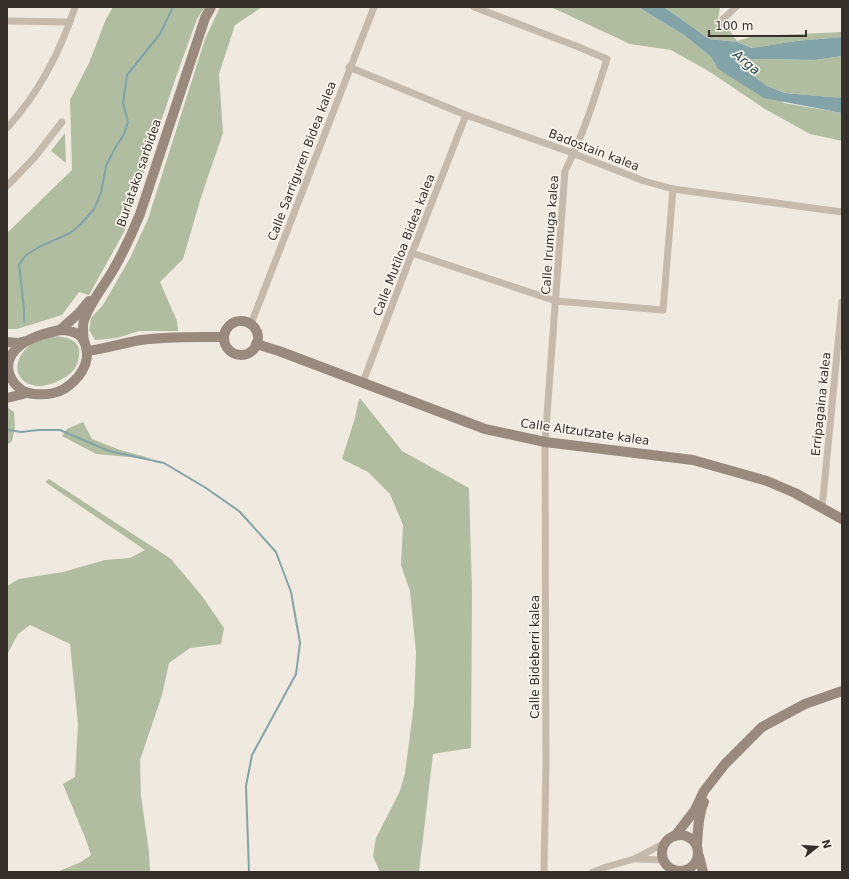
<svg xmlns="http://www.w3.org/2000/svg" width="849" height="879" font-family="'DejaVu Sans',sans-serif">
  <rect width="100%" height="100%" fill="#f0e9df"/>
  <g fill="#b1bda1">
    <polygon points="113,7 205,7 197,19 176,77 124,232 89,295 79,292 62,315 17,329 7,329 7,233 72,170 70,100 89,63 106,19"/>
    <polygon points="220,7 262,7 235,25 219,74 223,133 202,194 183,259 160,282 177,321 178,331 139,331 117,338 95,340 89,330 91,318 103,305 130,258 148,219 205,39"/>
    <polygon points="551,7 638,7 684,35 711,57 718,69 784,103 842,113 842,141 810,134 765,109 710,72 671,50 630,44"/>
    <polygon points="664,7 720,7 718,19 730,31 737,41 754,36 842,32 842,37 796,41 753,48 737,42 709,39"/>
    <polygon points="842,56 842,98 786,93 767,86 734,60 758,59 815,60"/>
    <polygon points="65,133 66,163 51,151"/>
    <path d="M48,336C64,336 85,338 78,361C76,369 70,375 62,379C24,401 0,366 33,343C38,340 43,338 48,336Z"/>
    <polygon points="360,398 402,451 469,488 472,592 471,748 433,754 419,872 380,872 373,856 376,838 400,791 405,773 414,704 416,653 410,591 401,565 403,525 390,494 368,472 342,459 355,418 358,403"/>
    <polygon points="7,407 14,412 15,428 12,441 7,445"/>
    <polygon points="83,422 92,439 120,450 143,456 151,459 96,454 62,436 67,429"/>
    <polygon points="49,479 171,559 202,596 224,628 221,644 190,648 169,663 162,695 140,760 141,796 149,852 150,872 57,872 81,862 91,855 86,840 63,784 75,777 78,724 70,644 30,625 18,634 7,655 7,586 19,579 63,572 105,560 130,558 145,550 45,482"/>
  </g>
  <polygon fill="#82a4a9" points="638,7 664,7 709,39 737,42 752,48 796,41 842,37 842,56 815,60 758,59 735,61 767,86 785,93 842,98 842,113 764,98 718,69 711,57 684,35"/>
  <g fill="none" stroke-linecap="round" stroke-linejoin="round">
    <g stroke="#82a4a9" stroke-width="2">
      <polyline points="24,321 24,309 19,265 26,255 39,247 70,233 80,225 94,209 101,193 106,166 114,150 124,134 128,122 123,103 127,75 160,34 173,7"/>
      <polyline points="7,428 9,430 21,432 38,430 60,430 109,451 164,463 206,488 239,511 276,552 291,592 300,643 296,674 252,755 246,786 249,872"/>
    </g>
    <g stroke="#c6baac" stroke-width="7">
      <path d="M474,7L576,46L607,59C595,97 583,136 565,171L545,442L546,765L544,872"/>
      <polyline points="723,19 736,7"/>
      <polyline points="7,21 70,22"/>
      <polyline points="349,67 466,115 567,151 644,181 673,189 842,212"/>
      <path d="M7,128C38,94 61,50 75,7"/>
      <polyline points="7,186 34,158 62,122"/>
      <polyline points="412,253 556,301 663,310 673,189"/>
      <polyline points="251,324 374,7"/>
      <polyline points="363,382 412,253 466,115"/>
      <polyline points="822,508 842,302"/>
      <polyline points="637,859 663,860"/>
      <polyline points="593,872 606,867 634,859 665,843"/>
    </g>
    <g stroke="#9a8a7e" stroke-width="10">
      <circle cx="241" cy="338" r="17"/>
      <polyline points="60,330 79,313 89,301"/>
      <path d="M60,330C66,330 72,331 78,334C82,337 85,342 86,347C91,364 78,380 64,389C55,394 44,395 34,394C16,392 1,372 12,354C21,340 45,333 60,330Z"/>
      <path d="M84,341C83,334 82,327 84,320C90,303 103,287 112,272C123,253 132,234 140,214L205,18L211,7"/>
      <polyline points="7,342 18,343 26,341"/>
      <polyline points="256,344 279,351 485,429 545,442 693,460 767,481 795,493 842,519"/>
      <path d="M87,351C105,349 123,343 141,340C169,336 196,337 224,337"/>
      <polyline points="7,398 27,393"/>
      <circle cx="680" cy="853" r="18"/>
      <polyline points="675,836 695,810 704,791 725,764 762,727 805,704 842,691"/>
      <path d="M697,845C698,831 698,815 704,802"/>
      <polyline points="699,856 703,872"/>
    </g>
  </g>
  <g text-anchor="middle" stroke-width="3.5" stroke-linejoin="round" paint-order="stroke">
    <g font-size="12" fill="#362f2a" stroke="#f8f3eb">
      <text transform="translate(594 150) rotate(21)" y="4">Badostain kalea</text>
      <text transform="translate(302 161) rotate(-69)" y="4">Calle Sarriguren Bidea kalea</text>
      <text transform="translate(139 173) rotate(-71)" y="4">Burlatako sarbidea</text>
      <text transform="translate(550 235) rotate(-86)" y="4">Calle Irumuga kalea</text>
      <text transform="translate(404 245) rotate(-69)" y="4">Calle Mutiloa Bidea kalea</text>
      <text transform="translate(821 404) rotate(-84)" y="4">Erripagaina kalea</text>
      <text transform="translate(585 432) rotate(8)" y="4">Calle Altzutzate kalea</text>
      <text transform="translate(535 657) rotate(-90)" y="4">Calle Bideberri kalea</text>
    </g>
    <g font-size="13" font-style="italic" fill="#254b52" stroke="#f8f3eb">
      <text transform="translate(747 62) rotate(40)" y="5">Arga</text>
    </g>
  </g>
  <rect width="849" height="879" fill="none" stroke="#362f2a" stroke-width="16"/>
  <g transform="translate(817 847) rotate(73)" stroke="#f8f3eb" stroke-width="3" paint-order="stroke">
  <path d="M0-3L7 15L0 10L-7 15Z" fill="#362f2a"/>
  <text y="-6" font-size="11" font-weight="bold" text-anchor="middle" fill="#362f2a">N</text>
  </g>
  <path d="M709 30v6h97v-6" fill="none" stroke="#362f2a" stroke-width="2"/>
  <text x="715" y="30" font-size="12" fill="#362f2a" stroke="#f8f3eb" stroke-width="3" paint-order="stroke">100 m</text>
</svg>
